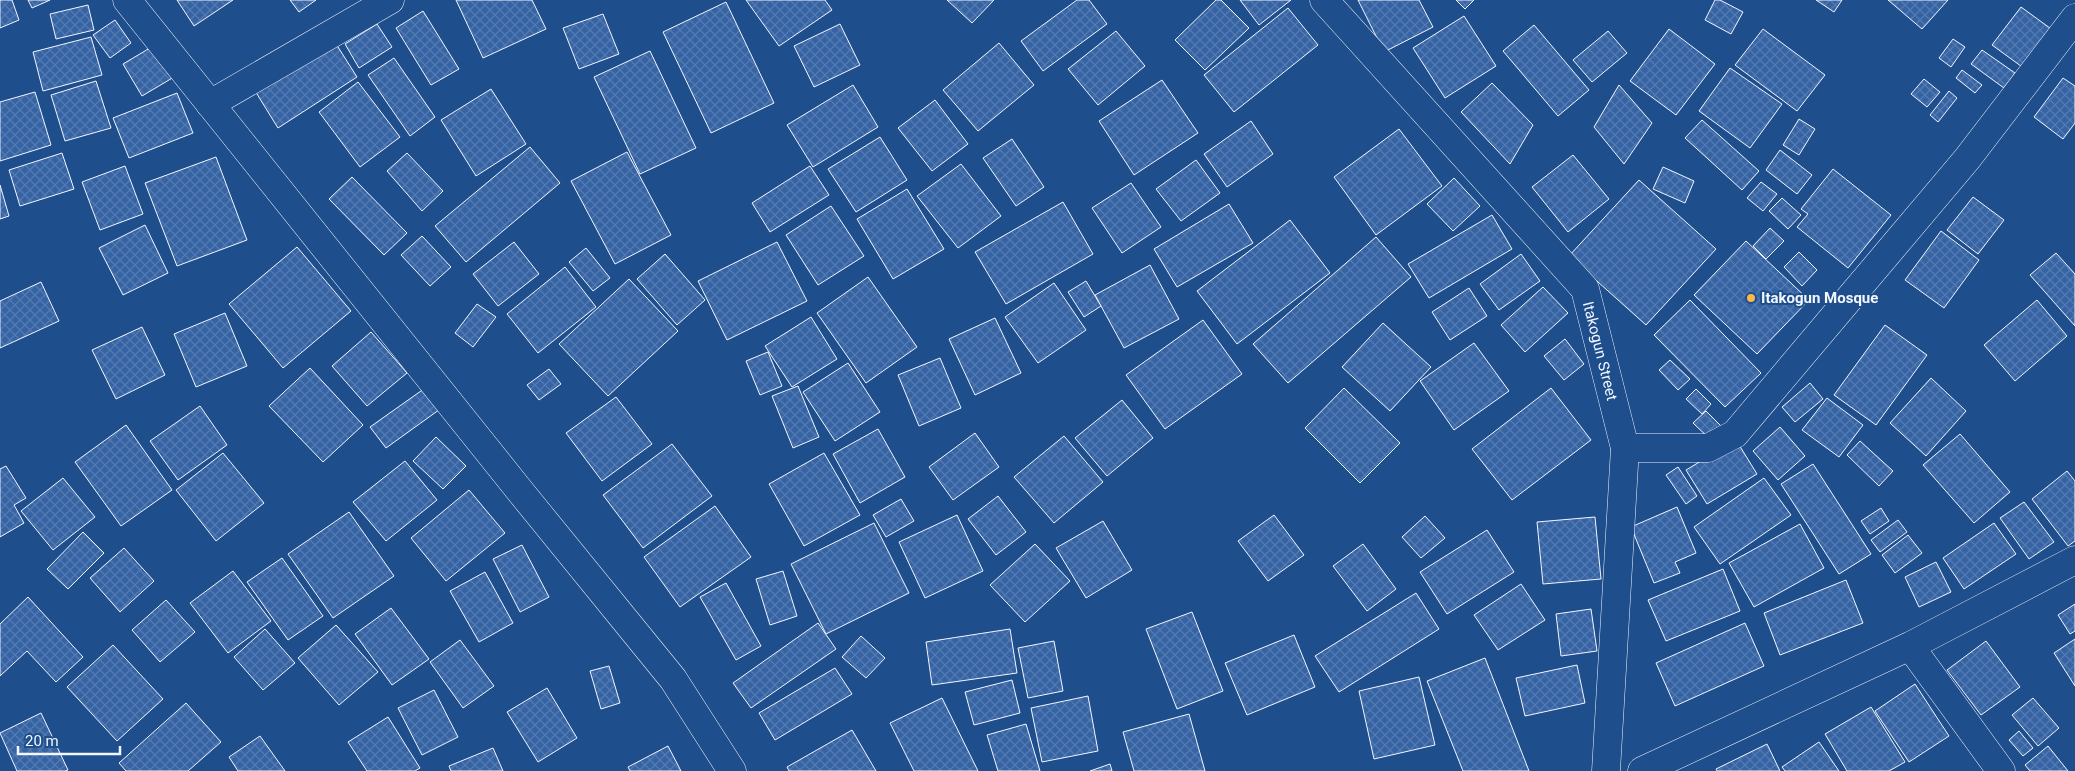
<svg xmlns="http://www.w3.org/2000/svg" width="2075" height="771" font-family="Roboto,sans-serif">
  <defs>
    <pattern id="building-cross-hatch" width="8" height="8" patternUnits="userSpaceOnUse" patternTransform="scale(1.25)"><rect width="8" height="8" fill="#3563a3"/><path d="M0 0l8 8M0 8l8-8" fill="none" stroke="#537ab1"/></pattern>
  </defs>
  <rect width="100%" height="100%" fill="#1f4e8c"/>
  <g fill="url(#building-cross-hatch)" stroke="#f2f6ff">
    <polygon points="0,0 12,0 19,20 0,28"/>
    <polygon points="28,0 50,0 32,8"/>
    <polygon points="177,0 233,0 194,26"/>
    <polygon points="290,0 316,0 299,12"/>
    <polygon points="456,0 532,0 546,29 483,58"/>
    <polygon points="746,0 825,0 832,10 779,46"/>
    <polygon points="947,0 994,0 972,23"/>
    <polygon points="1077,0 1089,0 1107,24 1043,71 1021,41"/>
    <polygon points="1216,0 1221,0 1249,28 1205,70 1175,40"/>
    <polygon points="1240,0 1291,0 1259,25"/>
    <polygon points="1358,0 1419,0 1433,27 1384,52"/>
    <polygon points="1456,0 1474,0 1465,9"/>
    <polygon points="1715,0 1720,0 1743,12 1731,34 1705,20"/>
    <polygon points="1816,0 1842,0 1834,12"/>
    <polygon points="1888,0 1948,0 1922,29"/>
    <polygon points="726,2 774,103 711,133 663,32"/>
    <polygon points="88,5 94,30 56,39 50,14"/>
    <polygon points="2021,7 2054,31 2025,69 1992,45"/>
    <polygon points="1288,8 1318,45 1234,112 1204,75"/>
    <polygon points="423,11 459,69 431,85 396,28"/>
    <polygon points="603,14 619,54 579,69 563,28"/>
    <polygon points="1464,16 1496,66 1445,98 1413,48"/>
    <polygon points="115,20 131,43 110,58 93,35"/>
    <polygon points="377,24 392,47 359,68 345,44"/>
    <polygon points="840,24 860,65 814,87 794,46"/>
    <polygon points="1534,25 1589,90 1558,116 1503,51"/>
    <polygon points="1669,29 1715,64 1676,115 1630,81"/>
    <polygon points="1763,29 1825,75 1797,111 1735,65"/>
    <polygon points="1116,31 1145,66 1098,105 1068,69"/>
    <polygon points="1608,31 1627,53 1592,82 1573,60"/>
    <polygon points="331,36 357,77 278,128 252,86"/>
    <polygon points="91,37 102,75 43,91 33,52"/>
    <polygon points="1953,39 1965,47 1951,67 1939,58"/>
    <polygon points="999,43 1034,85 978,131 943,90"/>
    <polygon points="155,45 174,77 142,96 123,64"/>
    <polygon points="1982,50 2015,73 2004,88 1971,64"/>
    <polygon points="650,51 696,148 640,174 594,77"/>
    <polygon points="394,58 435,117 410,136 368,75"/>
    <polygon points="1730,68 1782,104 1750,148 1699,111"/>
    <polygon points="1962,70 1982,85 1975,93 1956,78"/>
    <polygon points="2063,78 2075,86 2075,123 2063,139 2034,117"/>
    <polygon points="1924,79 1940,92 1927,107 1911,94"/>
    <polygon points="1162,80 1198,133 1134,175 1099,121"/>
    <polygon points="96,81 111,128 65,141 51,95"/>
    <polygon points="358,82 400,137 360,167 319,112"/>
    <polygon points="1492,83 1533,125 1510,164 1461,112"/>
    <polygon points="853,85 878,127 813,167 787,125"/>
    <polygon points="1619,85 1652,123 1624,164 1594,127"/>
    <polygon points="491,89 526,144 476,176 441,120"/>
    <polygon points="1949,91 1957,98 1938,122 1930,115"/>
    <polygon points="35,92 51,145 0,161 0,102"/>
    <polygon points="177,93 193,133 129,158 113,118"/>
    <polygon points="935,100 968,144 932,171 898,128"/>
    <polygon points="1799,119 1815,129 1799,155 1783,145"/>
    <polygon points="1702,120 1759,171 1742,190 1685,138"/>
    <polygon points="1251,121 1273,154 1227,187 1204,154"/>
    <polygon points="1399,129 1442,186 1376,235 1334,177"/>
    <polygon points="880,137 907,180 856,212 828,169"/>
    <polygon points="1012,139 1044,187 1016,206 983,158"/>
    <polygon points="530,147 560,183 466,262 435,226"/>
    <polygon points="1780,150 1812,175 1797,194 1766,170"/>
    <polygon points="627,152 671,235 615,264 571,181"/>
    <polygon points="62,153 74,189 20,206 9,170"/>
    <polygon points="407,153 443,191 422,211 387,171"/>
    <polygon points="1573,155 1609,199 1568,232 1532,187"/>
    <polygon points="216,157 247,240 177,266 145,183"/>
    <polygon points="1196,160 1220,193 1181,221 1156,189"/>
    <polygon points="961,164 1001,216 958,248 917,196"/>
    <polygon points="125,166 143,214 100,230 82,182"/>
    <polygon points="810,166 829,195 770,232 752,203"/>
    <polygon points="1663,167 1694,181 1685,203 1653,189"/>
    <polygon points="1833,169 1891,215 1848,268 1797,227 1808,214 1801,209"/>
    <polygon points="352,177 407,233 384,255 329,199"/>
    <polygon points="1454,178 1480,206 1453,231 1427,204"/>
    <polygon points="1639,180 1716,249 1646,325 1569,256"/>
    <polygon points="1761,182 1777,194 1763,211 1747,198"/>
    <polygon points="1131,183 1161,227 1122,253 1092,208"/>
    <polygon points="0,185 9,216 0,219"/>
    <polygon points="907,189 944,249 893,279 857,219"/>
    <polygon points="1973,197 2004,220 1978,254 1947,230"/>
    <polygon points="1782,198 1801,215 1788,229 1769,211"/>
    <polygon points="1063,202 1093,254 1006,304 975,252"/>
    <polygon points="1229,204 1253,243 1177,287 1154,249"/>
    <polygon points="831,206 864,256 818,285 786,235"/>
    <polygon points="1492,215 1512,249 1429,298 1408,264"/>
    <polygon points="1290,220 1330,273 1237,344 1197,291"/>
    <polygon points="145,225 168,273 123,295 99,248"/>
    <polygon points="1770,228 1784,241 1766,259 1753,246"/>
    <polygon points="1941,231 1979,260 1944,308 1905,280"/>
    <polygon points="422,236 451,267 430,286 401,255"/>
    <polygon points="1376,237 1411,277 1288,383 1253,344"/>
    <polygon points="1746,241 1809,300 1757,354 1694,295"/>
    <polygon points="514,242 539,274 498,306 473,274"/>
    <polygon points="777,242 807,301 727,340 698,281"/>
    <polygon points="297,247 351,311 283,368 229,304"/>
    <polygon points="586,248 610,278 593,291 569,262"/>
    <polygon points="1799,252 1817,270 1802,286 1784,267"/>
    <polygon points="2056,253 2075,274 2075,326 2030,275"/>
    <polygon points="665,254 705,300 677,325 637,279"/>
    <polygon points="1521,254 1540,281 1499,310 1480,284"/>
    <polygon points="1150,265 1179,319 1124,348 1095,295"/>
    <polygon points="565,267 596,307 538,353 507,314"/>
    <polygon points="868,277 917,347 866,383 817,313"/>
    <polygon points="629,279 678,331 608,396 559,344"/>
    <polygon points="1086,281 1101,306 1084,317 1068,292"/>
    <polygon points="41,282 59,321 0,348 0,301"/>
    <polygon points="1054,283 1086,330 1038,363 1005,317"/>
    <polygon points="1543,287 1568,313 1525,352 1501,325"/>
    <polygon points="1469,288 1487,316 1450,340 1432,312"/>
    <polygon points="1690,300 1761,373 1725,407 1654,335"/>
    <polygon points="2037,300 2067,336 2015,381 1984,345"/>
    <polygon points="477,304 496,317 473,347 455,333"/>
    <polygon points="225,313 247,366 196,387 174,334"/>
    <polygon points="811,317 837,359 792,387 765,346"/>
    <polygon points="995,318 1021,373 975,395 949,339"/>
    <polygon points="1203,320 1242,374 1165,429 1126,375"/>
    <polygon points="1383,323 1431,367 1390,411 1342,367"/>
    <polygon points="1885,325 1927,355 1876,425 1834,395"/>
    <polygon points="142,327 165,375 116,399 92,350"/>
    <polygon points="371,332 407,373 367,406 332,366"/>
    <polygon points="1565,339 1584,364 1564,380 1544,356"/>
    <polygon points="1474,343 1509,391 1454,430 1420,381"/>
    <polygon points="768,352 782,386 760,395 746,361"/>
    <polygon points="940,358 961,408 919,426 898,375"/>
    <polygon points="1670,360 1690,379 1678,390 1659,370"/>
    <polygon points="848,363 880,412 835,441 803,392"/>
    <polygon points="310,368 363,425 323,462 269,406"/>
    <polygon points="549,369 561,384 539,400 527,385"/>
    <polygon points="1931,378 1966,411 1926,456 1890,423"/>
    <polygon points="1810,383 1823,399 1795,422 1782,407"/>
    <polygon points="428,386 443,407 386,448 370,427"/>
    <polygon points="798,386 819,437 793,448 772,396"/>
    <polygon points="1344,388 1400,443 1360,483 1305,428"/>
    <polygon points="1551,388 1591,440 1512,500 1472,449"/>
    <polygon points="1696,389 1711,404 1702,414 1686,399"/>
    <polygon points="616,397 652,444 602,481 566,433"/>
    <polygon points="1827,398 1863,425 1839,457 1802,430"/>
    <polygon points="1122,400 1153,438 1107,476 1075,438"/>
    <polygon points="200,406 227,445 178,480 150,441"/>
    <polygon points="1706,411 1724,429 1712,441 1693,423"/>
    <polygon points="126,425 172,490 121,526 75,462"/>
    <polygon points="1780,427 1805,456 1778,480 1753,451"/>
    <polygon points="878,429 905,477 860,503 833,454"/>
    <polygon points="975,433 999,467 953,500 929,467"/>
    <polygon points="1960,434 2010,492 1974,523 1923,465"/>
    <polygon points="1064,436 1103,482 1054,523 1014,477"/>
    <polygon points="436,437 466,466 443,489 413,461"/>
    <polygon points="1736,440 1757,474 1707,504 1686,470"/>
    <polygon points="1860,441 1893,471 1879,486 1847,455"/>
    <polygon points="672,444 712,496 643,548 603,495"/>
    <polygon points="223,453 264,503 216,541 176,490"/>
    <polygon points="824,453 860,515 804,546 769,484"/>
    <polygon points="405,461 437,500 386,541 353,502"/>
    <polygon points="1813,464 1871,554 1839,574 1781,484"/>
    <polygon points="6,466 26,498 14,505 24,523 0,537 0,469"/>
    <polygon points="1678,467 1697,496 1686,504 1666,475"/>
    <polygon points="2067,471 2075,481 2075,541 2068,546 2032,499"/>
    <polygon points="63,478 95,517 53,550 21,511"/>
    <polygon points="1764,478 1791,515 1720,564 1694,527"/>
    <polygon points="469,490 505,533 446,581 411,538"/>
    <polygon points="998,496 1026,532 996,555 968,519"/>
    <polygon points="901,499 914,521 886,537 873,515"/>
    <polygon points="2024,502 2054,542 2029,559 2000,518"/>
    <polygon points="715,506 751,557 680,607 644,557"/>
    <polygon points="1677,507 1696,553 1675,562 1680,573 1654,583 1631,527"/>
    <polygon points="1881,508 1889,521 1870,534 1861,521"/>
    <polygon points="349,512 394,576 333,618 288,554"/>
    <polygon points="957,515 983,571 925,598 899,542"/>
    <polygon points="1274,515 1304,555 1268,581 1238,541"/>
    <polygon points="1425,516 1445,538 1421,558 1402,537"/>
    <polygon points="1595,517 1601,579 1543,584 1537,522"/>
    <polygon points="1898,520 1907,532 1880,552 1871,540"/>
    <polygon points="1103,521 1132,570 1086,598 1056,548"/>
    <polygon points="874,523 909,593 826,634 791,564"/>
    <polygon points="1994,523 2016,554 1964,589 1943,558"/>
    <polygon points="1800,524 1824,568 1754,607 1729,563"/>
    <polygon points="1487,530 1514,572 1447,614 1420,572"/>
    <polygon points="83,532 104,553 68,589 47,569"/>
    <polygon points="1908,535 1922,553 1895,573 1882,555"/>
    <polygon points="1035,544 1070,581 1025,622 990,585"/>
    <polygon points="1363,544 1396,589 1367,611 1333,566"/>
    <polygon points="522,545 549,597 520,612 493,559"/>
    <polygon points="124,548 154,581 120,612 90,578"/>
    <polygon points="282,558 323,616 288,640 247,582"/>
    <polygon points="1936,562 1951,592 1919,607 1905,577"/>
    <polygon points="1723,569 1740,611 1666,641 1648,600"/>
    <polygon points="233,571 271,621 228,653 190,603"/>
    <polygon points="783,571 797,616 770,625 756,579"/>
    <polygon points="485,572 513,623 479,642 450,591"/>
    <polygon points="1846,580 1863,623 1780,655 1764,613"/>
    <polygon points="726,583 761,646 736,660 700,597"/>
    <polygon points="1521,584 1545,620 1498,650 1474,615"/>
    <polygon points="1416,593 1439,629 1339,692 1315,656"/>
    <polygon points="28,597 83,657 56,682 27,651 0,676 0,624"/>
    <polygon points="166,600 195,632 160,662 132,630"/>
    <polygon points="2075,604 2075,631 2070,634 2058,615"/>
    <polygon points="391,608 429,659 392,685 355,634"/>
    <polygon points="1591,609 1597,651 1561,656 1556,614"/>
    <polygon points="1192,612 1223,691 1177,709 1146,629"/>
    <polygon points="818,623 836,649 751,708 733,683"/>
    <polygon points="1745,623 1764,666 1675,706 1656,663"/>
    <polygon points="336,625 378,672 339,705 298,658"/>
    <polygon points="265,629 295,663 263,690 234,657"/>
    <polygon points="1010,629 1017,673 932,685 926,642"/>
    <polygon points="1294,635 1315,687 1247,715 1225,663"/>
    <polygon points="861,636 885,658 866,678 842,657"/>
    <polygon points="2075,639 2075,686 2054,653"/>
    <polygon points="460,640 494,686 463,708 430,662"/>
    <polygon points="1054,641 1063,691 1028,698 1018,648"/>
    <polygon points="1986,641 2020,687 1981,715 1947,670"/>
    <polygon points="113,645 163,699 117,741 67,687"/>
    <polygon points="1485,658 1529,771 1463,771 1427,681"/>
    <polygon points="1577,665 1585,703 1525,716 1516,678"/>
    <polygon points="609,666 620,703 601,709 590,671"/>
    <polygon points="835,668 852,694 775,740 759,713"/>
    <polygon points="1419,677 1435,745 1374,759 1359,691"/>
    <polygon points="1012,680 1020,713 974,725 965,692"/>
    <polygon points="1915,684 1949,736 1909,762 1875,711"/>
    <polygon points="547,688 577,738 538,762 507,712"/>
    <polygon points="434,690 458,737 422,755 398,708"/>
    <polygon points="1088,696 1098,751 1042,762 1031,708"/>
    <polygon points="942,698 978,771 914,771 890,723"/>
    <polygon points="2033,698 2059,728 2038,746 2012,715"/>
    <polygon points="186,703 221,742 188,771 126,771 119,763"/>
    <polygon points="1871,707 1905,762 1889,771 1847,771 1825,734"/>
    <polygon points="41,713 68,770 65,771 17,771 0,733"/>
    <polygon points="1189,714 1205,771 1134,771 1123,732"/>
    <polygon points="388,717 420,768 415,771 367,771 348,742"/>
    <polygon points="1026,724 1040,771 998,771 987,735"/>
    <polygon points="852,730 876,771 789,771 787,767"/>
    <polygon points="2019,731 2033,748 2023,756 2009,740"/>
    <polygon points="260,736 285,771 238,771 229,757"/>
    <polygon points="1819,742 1839,771 1785,771 1782,767"/>
    <polygon points="1767,744 1780,771 1717,771 1716,769"/>
    <polygon points="668,746 681,771 630,771 628,767"/>
    <polygon points="2048,746 2068,771 2030,771 2025,765"/>
    <polygon points="493,748 503,771 451,771 449,766"/>
    <polygon points="1110,764 1112,771 1090,771"/>
  </g>
  <g fill="none" stroke-linecap="round" stroke-linejoin="round">
    <defs>
      <g id="minor">
        <polyline points="1324,0 1585,289 1625,448 1606,771"/>
        <polyline points="210,104 390,0"/>
        <polyline points="1625,448 1708,448 1735,434 1967,159 2075,18"/>
        <polyline points="1910,646 2001,771"/>
      </g>
      <polyline id="tertiary" points="1642,771 1910,646 2075,560"/>
      <polyline id="primary" points="127,0 520,491 673,679 732,771"/>
    </defs>
    <use href="#minor" stroke="#f2f6ff" stroke-width="29"/>
    <use href="#tertiary" stroke="#f2f6ff" stroke-width="29"/>
    <use href="#primary" stroke="#f2f6ff" stroke-width="29"/>
    <use href="#minor" stroke="#1f4e8c" stroke-width="28"/>
    <use href="#tertiary" stroke="#1f4e8c" stroke-width="28"/>
    <use href="#primary" stroke="#1f4e8c" stroke-width="28"/>
  </g>
  <circle fill="#ffb74d" stroke="#1f4e8c" stroke-width="2" cx="1751" cy="298" r="5"/>
  <g text-anchor="middle" stroke-width="4" stroke-linejoin="round" paint-order="stroke">
    <g font-size="15" font-weight="bold" fill="#f2f6ff" stroke="#1f4e8c" text-anchor="start">
      <text x="1761" y="303">Itakogun Mosque</text>
    </g>
    <g font-size="15" fill="#f2f6ff" stroke="#1f4e8c">
      <text transform="translate(1600 351) rotate(76)" y="5">Itakogun Street</text>
    </g>
  </g>
  <path d="M18 746v8h102v-8" fill="none" stroke="#f2f6ff" stroke-width="2.5"/>
  <text x="25" y="746" font-size="15" fill="#f2f6ff" stroke="#1f4e8c" stroke-width="4" paint-order="stroke">20 m</text>
</svg>
